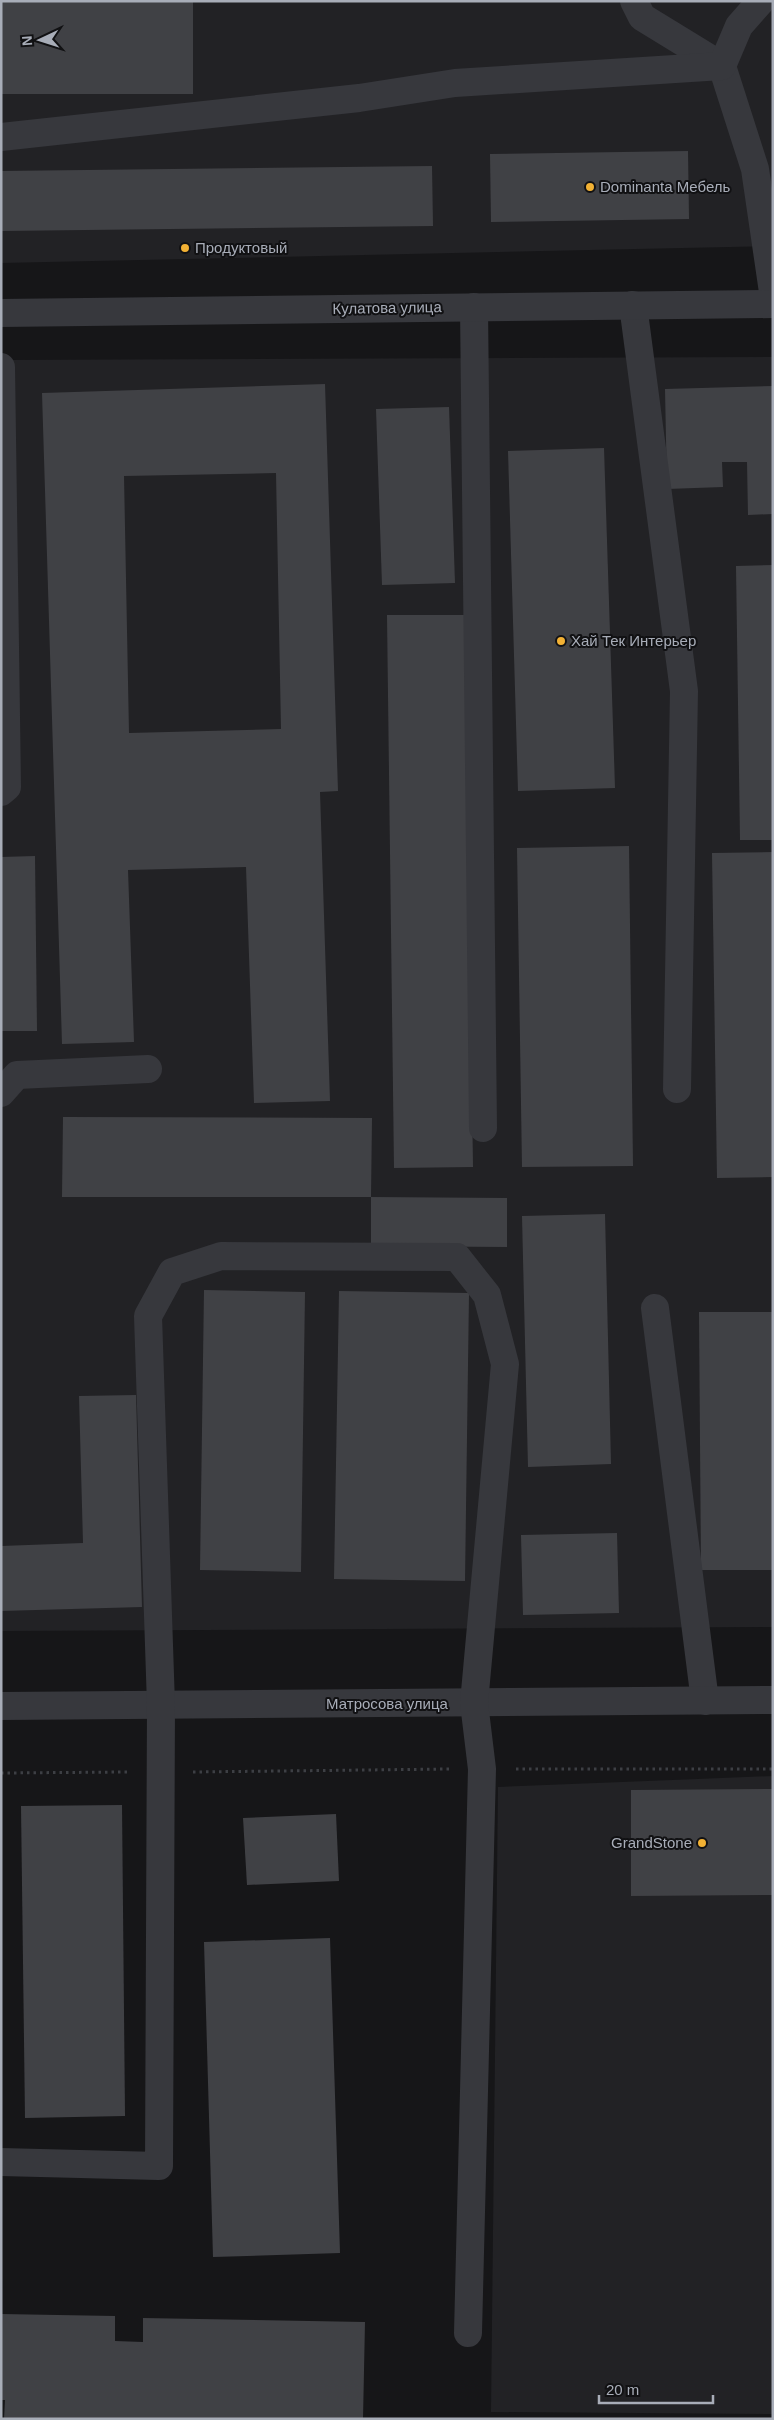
<svg xmlns="http://www.w3.org/2000/svg" width="774" height="2420" font-family="Helvetica,sans-serif">
  <rect width="100%" height="100%" fill="#161618"/>
  <g fill="#222225">
    <polygon points="1,1 773,1 773,246 1,263"/>
    <polygon points="773,357 773,1627 1,1631 1,360"/>
    <polygon points="773,1776 773,2414 491,2412 498,1787"/>
  </g>
  <g fill="#404145" fill-rule="evenodd">
    <rect x="1" y="1" width="192" height="93"/>
    <polygon points="688,151 689,219 491,222 490,154"/>
    <polygon points="432,166 433,226 1,231 1,171"/>
    <path d="M325,384L338,791L320,792L330,1101L254,1103L246,867L128,870L134,1042L62,1044L42,393ZM276,473L281,729L129,733L124,476Z"/>
    <polygon points="773,386 773,514 748,515 747,462 722,462 723,487 667,489 665,389"/>
    <polygon points="449,407 455,583 382,585 376,409"/>
    <polygon points="604,448 615,788 518,791 508,451"/>
    <polygon points="773,565 773,840 740,840 736,566"/>
    <polygon points="387,615 465,615 473,1167 394,1168"/>
    <polygon points="629,846 633,1166 522,1167 517,848"/>
    <polygon points="773,852 773,1177 717,1178 712,853"/>
    <polygon points="35,856 37,1031 1,1031 1,857"/>
    <polygon points="63,1117 372,1118 371,1197 62,1197"/>
    <polygon points="371,1197 507,1198 507,1247 371,1246"/>
    <polygon points="605,1214 611,1464 528,1467 522,1216"/>
    <polygon points="204,1290 305,1292 301,1572 200,1570"/>
    <polygon points="339,1291 469,1293 465,1581 334,1579"/>
    <polygon points="699,1312 773,1312 773,1570 701,1570"/>
    <polygon points="136,1395 142,1607 1,1611 1,1546 83,1543 79,1396"/>
    <polygon points="617,1533 619,1613 523,1615 521,1535"/>
    <polygon points="773,1789 773,1895 631,1896 631,1790"/>
    <polygon points="122,1805 125,2116 25,2118 21,1806"/>
    <polygon points="336,1814 339,1881 247,1885 243,1818"/>
    <polygon points="330,1938 340,2253 213,2257 204,1942"/>
    <polygon points="1,2314 115,2316 115,2341 143,2342 143,2318 365,2322 363,2419 4,2419 5,2400 1,2400"/>
  </g>
  <g fill="none" stroke-linecap="round" stroke-linejoin="round">
    <g stroke="#3d3f44" stroke-width="3" stroke-dasharray="2.5 4" stroke-linecap="butt">
      <polyline points="516,1769 773,1769"/>
      <polyline points="193,1772 450,1769"/>
      <polyline points="1,1773 127,1772"/>
    </g>
    <g stroke="#37383d" stroke-width="28">
      <polyline points="634,1 642,17 722,66 755,169 773,292"/>
      <polyline points="1,137 359,98 455,83 722,66 739,26 761,1"/>
      <polyline points="633,305 684,691 677,1089"/>
      <polyline points="474,307 483,1128"/>
      <polyline points="1,313 773,304"/>
      <polyline points="1,367 7,787 1,792"/>
      <polyline points="1,1093 17,1075 148,1069"/>
      <polyline points="655,1308 705,1701"/>
      <polyline points="1,1706 773,1700"/>
      <polyline points="1,2162 159,2166 161,1705 148,1316 172,1272 221,1256 457,1257 487,1295 505,1364 474,1703 482,1769 468,2333"/>
    </g>
  </g>
  <g fill="#f2b134" stroke="#111113" stroke-width="2">
    <circle cx="590" cy="187" r="5"/>
    <circle cx="185" cy="248" r="5"/>
    <circle cx="561" cy="641" r="5"/>
    <circle cx="702" cy="1843" r="5"/>
  </g>
  <g text-anchor="middle" stroke-width="4" stroke-linejoin="round" paint-order="stroke">
    <g font-size="15" fill="#a8adb8" stroke="#111113" text-anchor="start">
      <text x="600" y="192">Dominanta Мебель</text>
      <text x="195" y="253">Продуктовый</text>
      <text x="571" y="646">Хай Тек Интерьер</text>
      <text x="692" y="1848" text-anchor="end">GrandStone</text>
    </g>
    <g font-size="15" fill="#a8adb8" stroke="#111113">
      <text transform="translate(387 308) rotate(-1)" y="5">Кулатова улица</text>
      <text x="387" y="1709">Матросова улица</text>
    </g>
  </g>
  <rect width="774" height="2420" fill="none" stroke="#a8adb8" stroke-width="5"/>
  <g transform="translate(40 40) rotate(266)" stroke="#111113" stroke-width="4" paint-order="stroke">
  <path d="M0-4L9 19L0 12L-9 19Z" fill="#a8adb8"/>
  <text y="-8" font-size="14" font-weight="bold" text-anchor="middle" fill="#a8adb8">N</text>
  </g>
  <path d="M599 2395v8h114v-8" fill="none" stroke="#a8adb8" stroke-width="2.5"/>
  <text x="606" y="2395" font-size="15" fill="#a8adb8" stroke="#111113" stroke-width="4" paint-order="stroke">20 m</text>
</svg>
